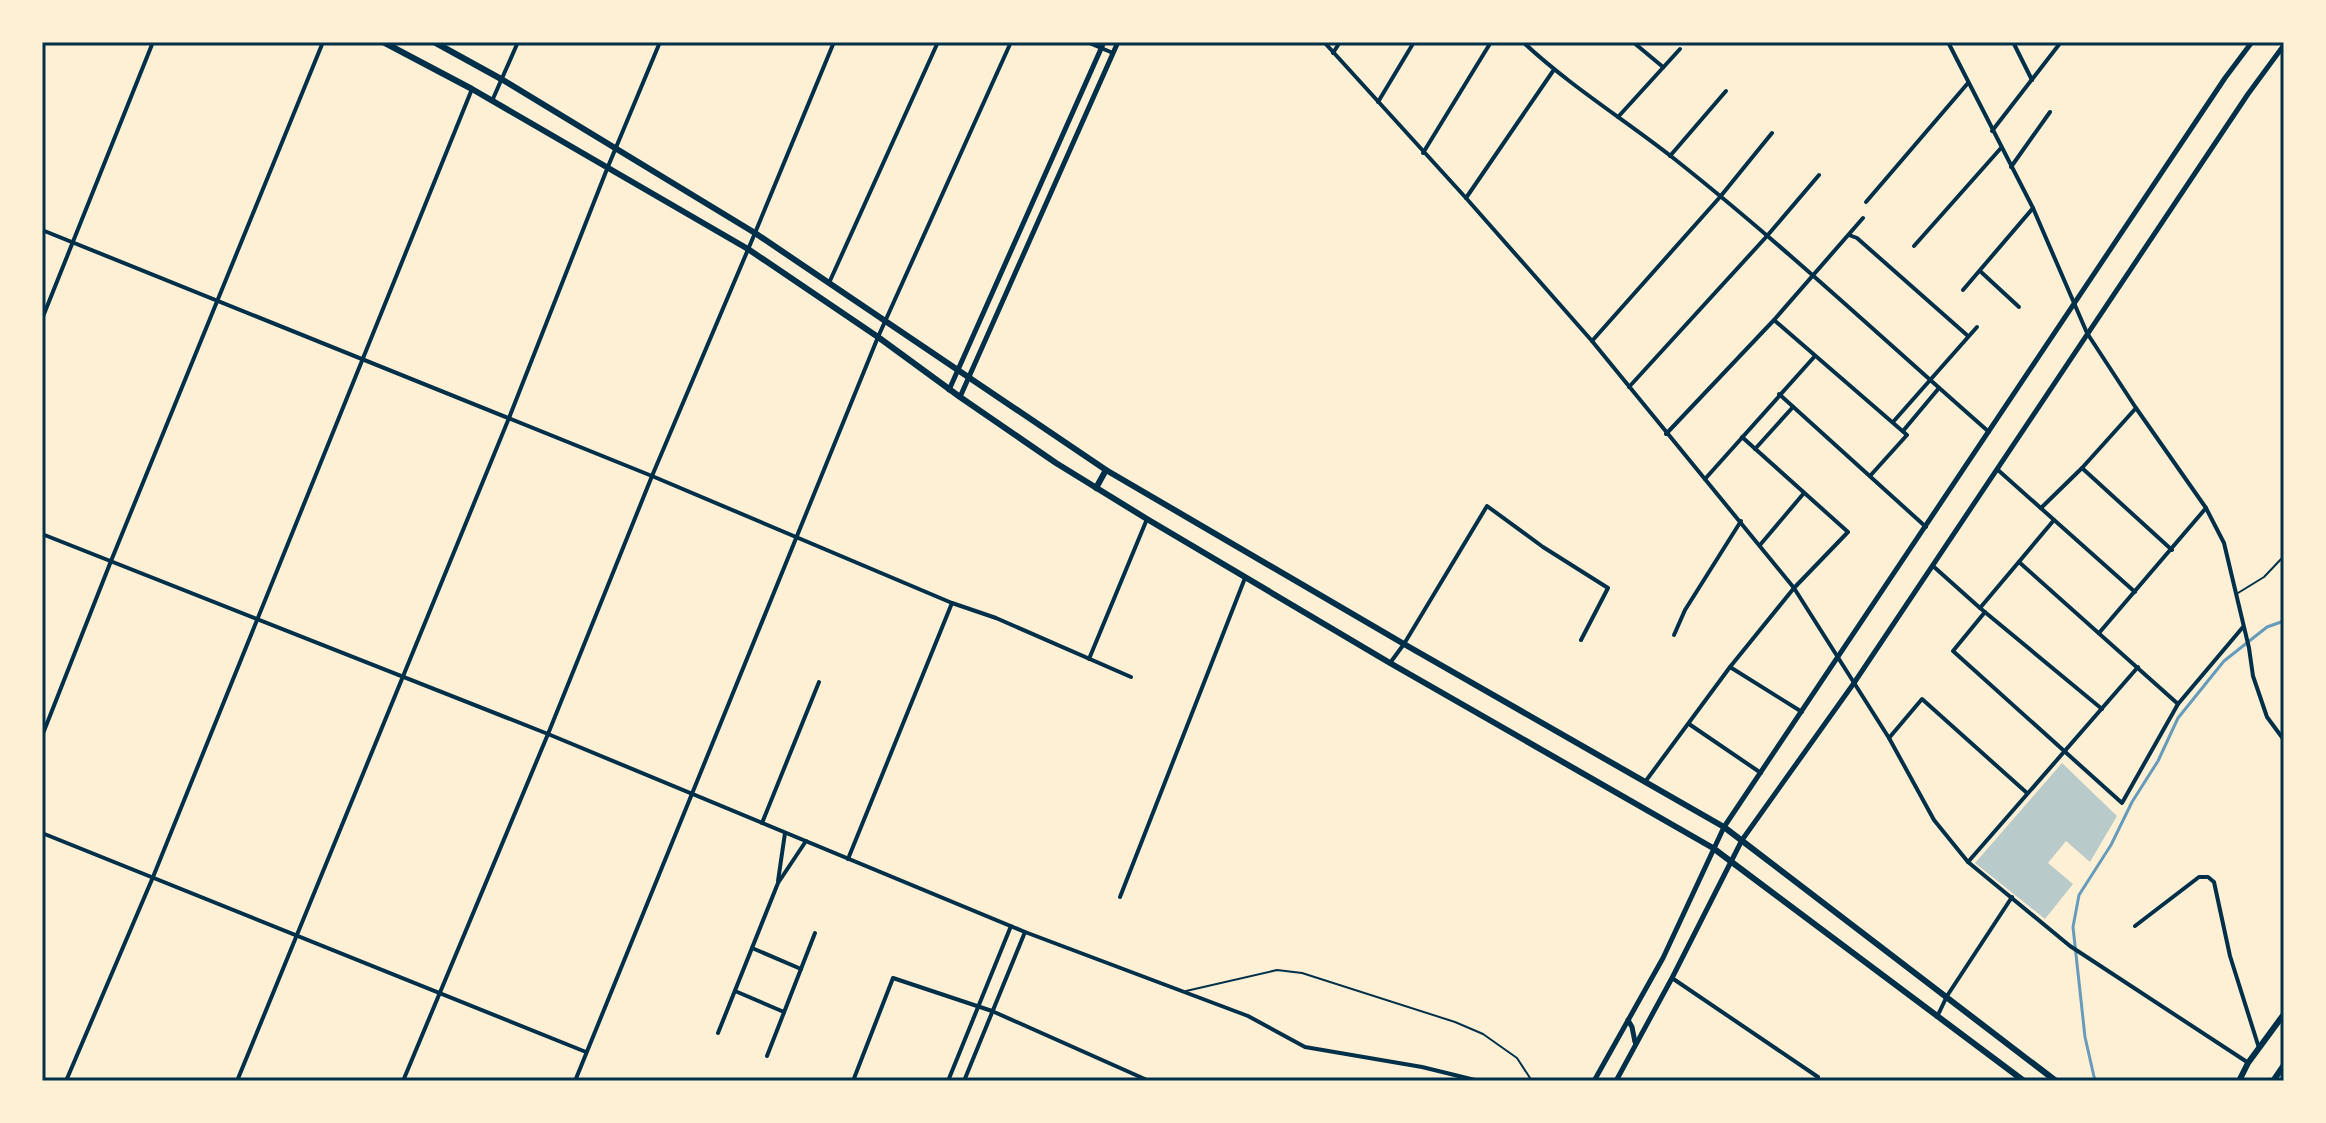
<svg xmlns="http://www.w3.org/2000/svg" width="2326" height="1123" font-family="'Fira Sans Condensed',sans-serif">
  <rect width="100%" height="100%" fill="#fdf0d5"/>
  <polygon fill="#b9caca" points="2062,763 2117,816 2090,862 2066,841 2048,863 2073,884 2045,919 1975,863"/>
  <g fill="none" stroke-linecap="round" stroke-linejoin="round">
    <polyline stroke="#669bbc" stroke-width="3" points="2095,1081 2085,1037 2073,927 2079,895 2111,845 2132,802 2158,761 2178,718 2224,661 2267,627 2284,621"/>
    <g stroke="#003049" stroke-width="2">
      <polyline points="2238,593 2264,577 2284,556"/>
      <polyline points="1186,991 1277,970 1302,973 1455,1022 1483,1034 1517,1058 1532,1081"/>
    </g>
    <g stroke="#003049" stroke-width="4">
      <polyline points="1087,42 1113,53"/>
      <polyline points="1324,42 1466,198 1592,341 1794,588 1889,738 1934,820 1968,862 2070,946 2247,1062"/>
      <path d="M1523,42C1569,85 1622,118 1672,157C1782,244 1884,340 1989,432"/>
      <polyline points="1633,42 1663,67"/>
      <polyline points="1948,42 2033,208 2087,333 2136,408 2206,508 2224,543 2249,648 2253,676 2267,717 2284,740"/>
      <polyline points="2013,42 2032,80"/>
      <polyline points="1333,53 1340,42"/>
      <polyline points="492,101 518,42"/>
      <polyline points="1378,102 1414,42"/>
      <polyline points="1618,117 1680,49"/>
      <polyline points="1992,131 2061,42"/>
      <polyline points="1423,153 1491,42"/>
      <polyline points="1670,156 1726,91"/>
      <polyline points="2011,167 2050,112"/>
      <polyline points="1466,198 1553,71"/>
      <polyline points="1866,202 1968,83"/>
      <polyline points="42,230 652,476 952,603 996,618 1131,677"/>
      <polyline points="1849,235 1857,238 1968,336"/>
      <polyline points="1914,246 2001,148"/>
      <polyline points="1980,271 2019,307"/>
      <polyline points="829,283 938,42"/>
      <polyline points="1963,290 2033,208"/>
      <polyline points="42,319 153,42"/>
      <polyline points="1774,320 1907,435 1870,476"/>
      <polyline points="1592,341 1720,197 1772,133"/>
      <polyline points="1629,387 1767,236 1819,175"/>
      <polyline points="1779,394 1926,527"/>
      <polyline points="1893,422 1977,327"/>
      <polyline points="1903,431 1939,388"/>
      <polyline points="1666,434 1774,320 1863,218"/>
      <polyline points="1755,449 1793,407"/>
      <polyline points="2082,468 2172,550"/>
      <polyline points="1998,470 2135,592"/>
      <polyline points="1705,479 1815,356"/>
      <polyline points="2041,508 2082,468 2136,408"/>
      <polyline points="42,534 548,734 1025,932 1248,1016 1305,1047 1422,1067 1479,1081"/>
      <polyline points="1760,545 1804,493"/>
      <polyline points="2019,562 2178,704"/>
      <polyline points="1933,566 1980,608 2102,709"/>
      <polyline points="1980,608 2054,520"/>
      <polyline points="1985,612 1953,651 2122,803 2178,704 2243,627"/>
      <polyline points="2099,633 2206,508"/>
      <polyline points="1674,635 1685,610 1741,521"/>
      <polyline points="1089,659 1147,519"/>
      <polyline points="1390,663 1404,644 1487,506 1543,547 1608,588 1581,640"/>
      <polyline points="1730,667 1802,712"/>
      <polyline points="1689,724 1761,773"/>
      <polyline points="42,736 111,561 323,42"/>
      <polyline points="1889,738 1922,699 2027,793"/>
      <polyline points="1645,782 1730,667 1794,588 1848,532 1742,437"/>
      <polyline points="762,823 819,682"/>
      <polyline points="42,833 586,1052"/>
      <polyline points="848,859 952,603"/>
      <polyline points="1968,862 2138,667"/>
      <polyline points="778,881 785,833"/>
      <polyline points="1120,897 1245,578"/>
      <polyline points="2135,926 2199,877 2208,877 2214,882 2230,956 2259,1048"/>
      <polyline points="752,948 801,969"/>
      <polyline points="1672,978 1818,1077"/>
      <polyline points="735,991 784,1012"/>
      <polyline points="1937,1017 1947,996 2012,897"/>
      <polyline points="718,1033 778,883 806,841"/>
      <polyline points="767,1056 815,933"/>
      <polyline points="66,1081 153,877 472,89"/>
      <polyline points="237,1081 509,418 607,169 660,42"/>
      <polyline points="403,1081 548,734 652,476 755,233 834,42"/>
      <polyline points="575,1081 878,337 1011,42"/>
      <polyline points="853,1081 893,978 992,1011 1147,1080"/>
      <polyline points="948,1081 1011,926"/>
      <polyline points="964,1081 1025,932"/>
      <polyline points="2249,1081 2263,1081"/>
    </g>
    <g stroke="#003049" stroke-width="5">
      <polyline points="949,390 1104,42"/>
      <polyline points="960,397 1118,42"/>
      <polyline points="1628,1020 1632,1027 1635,1042"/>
      <polyline points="1594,1081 1663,958 1724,827 2225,78 2252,42"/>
      <polyline points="1616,1081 1672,978 1742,840 1854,683 2248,94 2284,45"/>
    </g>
    <g stroke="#003049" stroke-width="6">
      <polyline points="383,42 472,89 748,249 878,337 960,397 1056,463 1147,519 1390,663 1713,848 2024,1081"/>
      <polyline points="434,42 503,80 755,233 1106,470 1404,644 1724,827 2056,1081"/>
      <polyline points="2239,1081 2248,1063 2284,1014"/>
      <polyline points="2273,1081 2284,1065"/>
    </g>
    <polyline stroke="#003049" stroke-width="6" points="1096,488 1106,470"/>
  </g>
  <rect width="2326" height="1123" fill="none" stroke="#fdf0d5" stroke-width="88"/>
  <rect x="44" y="44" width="2238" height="1035" fill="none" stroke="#003049" stroke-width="3"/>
</svg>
